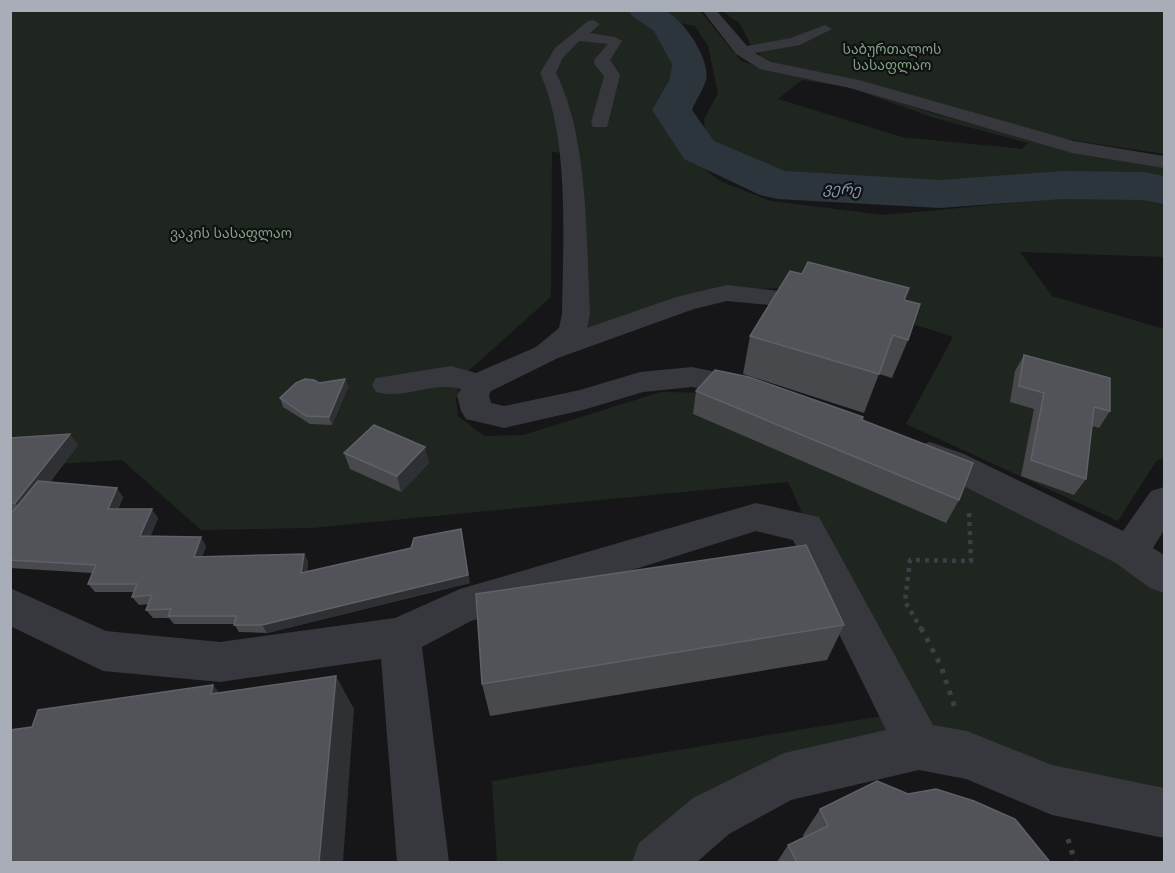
<svg xmlns="http://www.w3.org/2000/svg" width="1175" height="873" font-family="'Nunito Sans','Noto Sans Georgian',sans-serif">
  <rect width="100%" height="100%" fill="#161618"/>
  <g fill="#1e261f" fill-rule="evenodd">
    <path d="M11,11H700L741,61L764,69L848,85L929,112L1063,149L1164,167V182L1121,177H1094L944,188L848,186L779,178L739,158L706,137L704,119L718,93L708,46L695,26L637,15L654,24L671,49L677,79L660,108L679,150L720,181L771,201L884,215L1088,196L1164,198V257L1020,252L1052,296L1164,329V459L1157,460L1118,521L906,424L953,337L873,311L785,288L717,290L576,341L569,153L552,152L551,297L463,376L456,399L458,416L484,436L523,435L661,392L728,393L895,449L1120,556L1164,586V801L964,759L721,802L637,862H497L492,781L894,714L788,482L312,528L201,530L122,460L11,467ZM802,80L848,87L934,118L1028,143L1022,149L902,137L778,99Z"/>
    <polygon points="722,11 1164,11 1164,154 1053,137 781,66 762,57 751,45 740,24"/>
  </g>
  <g fill="none" stroke-linecap="round" stroke-linejoin="round">
    <path fill="#2c353c" fill-rule="evenodd" d="M628,10C639,10 655,8 665,11C683,18 711,60 706,80C703,90 696,100 692,110L714,141L785,171L940,180L1063,171L1143,172L1164,176V204L1143,200L1063,199L940,208L777,199L760,195L684,159L652,110L670,79L672,64L654,31L632,16Z"/>
    <polyline stroke="#3d3f44" stroke-width="4.5" stroke-dasharray="4 5" stroke-linecap="butt" points="922,630 905,602 910,560 971,561 969,511"/>
    <g stroke="#3d3f44" stroke-width="5" stroke-dasharray="4.5 7" stroke-linecap="butt">
      <polyline points="921,628 941,666 955,708"/>
      <polyline points="1068,839 1075,862"/>
    </g>
    <g fill="#37383d" fill-rule="evenodd">
      <polygon points="702,10 716,10 747,46 791,38 825,25 832,29 800,45 755,53 771,62 859,80 1074,141 1164,156 1164,168 1072,153 850,88 760,69 736,54"/>
      <path d="M593,20L600,24L590,33L615,37L622,41L610,60L620,75L607,127H593L591,123L604,76L595,65L594,60L608,44L579,41L562,59L556,73C589,139 586,240 590,314L587,328L676,297L727,285L779,291L783,297L779,303L770,305L727,301L694,309L558,358L491,391L489,395L491,403L504,406L580,390L640,372L692,367L763,382L767,389L763,396L752,399L692,387L643,392L583,410L504,428L466,419L461,411L457,395L461,389C433,381 404,400 376,392L372,385L376,378L451,366L476,373L536,347L559,328L562,314C563,241 570,139 540,73L555,48L588,21Z"/>
      <polygon points="930,442 964,454 1123,531 1151,491 1164,487 1164,530 1153,548 1164,555 1164,593 1150,588 1116,563 918,463 913,454 918,445"/>
      <polygon points="756,503 819,517 933,725 967,731 1052,765 1164,788 1164,838 1052,815 966,779 919,770 791,800 729,834 697,862 632,862 639,843 693,798 784,753 886,730 793,540 756,531 471,621 422,647 449,862 397,862 381,659 220,682 103,671 10,626 10,588 106,631 220,642 395,618 460,589"/>
    </g>
  </g>
  <g fill="#47494d">
    <polygon points="904,300 908,340 892,378 879,374 864,413 743,374 750,336"/>
    <polygon points="1024,355 1110,411 1099,428 1092,426 1086,479 1074,495 1021,476 1034,409 1010,402 1015,371"/>
    <polygon points="345,379 348,387 332,425 310,424 283,407 280,398 319,383"/>
    <polygon points="696,391 862,420 959,500 946,523 693,414"/>
    <polygon points="10,438 78,445 50,482 123,497 118,509 158,518 150,537 206,546 202,557 304,554 308,562 307,572 470,583 267,633 239,632 234,624 174,624 169,618 153,618 146,610 149,604 139,605 132,597 134,592 95,592 88,584 92,573 10,568"/>
    <polygon points="344,453 429,463 401,492 350,469"/>
    <polygon points="844,625 827,660 490,716 482,684"/>
    <polygon points="820,809 1050,862 777,862 788,845 804,837 803,835"/>
  </g>
  <g fill="#2f3033">
    <polygon points="345,379 348,387 332,425 329,417"/>
    <polygon points="70,434 78,445 25,514 15,503"/>
    <polygon points="425,447 429,463 401,492 397,476"/>
    <polygon points="117,488 123,497 114,518 108,509"/>
    <polygon points="152,509 158,518 146,545 140,536"/>
    <polygon points="461,529 470,583 267,633 262,625"/>
    <polygon points="201,537 206,546 199,565 194,557"/>
    <polygon points="304,554 308,562 305,581 301,573"/>
    <polygon points="336,676 354,709 343,862 319,862"/>
    <polygon points="213,685 240,718 211,694"/>
  </g>
  <g fill="#525359" stroke="#5f6168" stroke-width="1.5">
    <polygon points="808,262 909,288 904,300 920,304 908,340 893,335 879,374 750,336 790,271 802,274"/>
    <polygon points="1024,355 1110,378 1110,411 1094,407 1086,479 1031,460 1044,393 1019,386"/>
    <polygon points="715,370 749,377 863,417 862,420 973,463 959,500 696,391"/>
    <polygon points="305,379 314,380 319,383 345,379 329,417 306,416 280,398 296,383"/>
    <polygon points="374,425 425,447 397,476 344,453"/>
    <polygon points="70,434 15,503 10,503 10,438"/>
    <polygon points="38,481 117,488 108,509 152,509 140,536 201,537 194,557 304,554 301,573 411,548 414,538 461,529 468,575 262,625 234,625 236,616 168,616 171,609 146,610 152,595 132,597 137,584 88,584 96,565 10,560 10,515"/>
    <polygon points="806,545 844,625 482,684 476,594"/>
    <polygon points="336,676 319,862 10,862 10,730 32,727 38,710 213,685 211,694"/>
    <polygon points="877,781 908,794 936,789 974,801 1015,819 1050,862 797,862 788,845 828,826 820,809"/>
  </g>
  <g text-anchor="middle" stroke-width="4.5" stroke-linejoin="round" paint-order="stroke">
    <g font-size="14" fill="#7fa381" stroke="#111113">
      <text x="892" y="54">საბურთალოს<tspan x="892" dy="16">სასაფლაო</tspan></text>
      <text x="231" y="238">ვაკის სასაფლაო</text>
    </g>
    <g font-size="15" font-style="italic" fill="#7f9bb3" stroke="#111113">
      <text transform="translate(842 189) rotate(3)" y="5">ვერე</text>
    </g>
  </g>
  <rect width="1175" height="873" fill="none" stroke="#a8adb8" stroke-width="24"/>
</svg>
